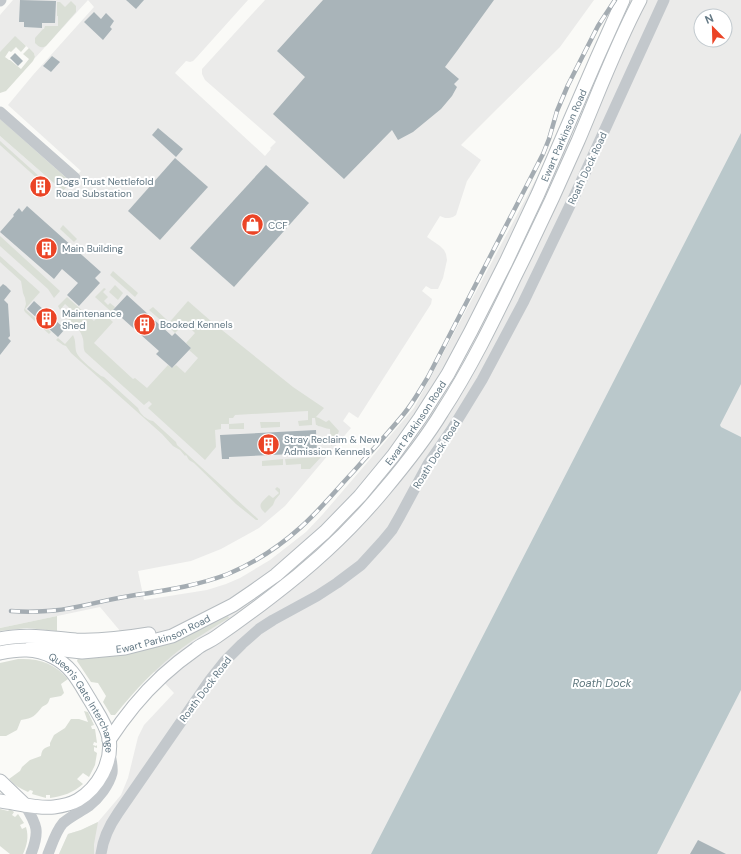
<svg xmlns="http://www.w3.org/2000/svg" width="741" height="854" font-family="'DM Sans',sans-serif">
  <rect width="100%" height="100%" fill="#fafaf7"/>
  <g fill="#ebebea" fill-rule="evenodd">
    <polygon points="13,0 88,0 34,59 35,57 34,53 17,38 0,56 0,15"/>
    <path d="M88,0H248L196,58L193,61L190,62L186,61L175,73L265,156L271,149L270,148L276,142L205,80L202,74V69L265,0H594L560,47L498,108L461,145L481,160L467,181L456,215L453,217L449,218H445L440,216L427,237L440,246L444,250L446,254L447,260L443,278L438,289H431L426,286L422,291L432,299L431,304L358,418L349,412L343,421L351,428L285,506L259,528L221,549L191,561L138,571L144,600L207,590L226,584L240,578L270,560L306,532L323,514L414,408L535,181L572,137L630,1L632,0H741V854H59L68,834L81,830L98,822L121,795L128,778L138,737L144,725L174,693L157,675L100,607L0,628V136L63,191L81,171L8,105L33,75L94,7ZM701,16H725V40H701Z"/>
  </g>
  <g fill="#dadfd6">
    <path d="M71,1L76,6V12L46,46C41,49 38,46 35,43V38L43,29H44L45,26H58V16H57V2H60L65,7Z"/>
    <polygon points="15,36 26,46 21,52 16,47 11,52 9,51 5,57 9,60 10,60 21,69 29,59 23,54 29,48 34,53 35,57 33,61 6,91 0,93 0,52"/>
    <polygon points="0,119 71,182 63,191 0,136"/>
    <polygon points="0,141 41,178 39,180 0,145"/>
    <polygon points="63,225 77,239 74,242 60,229"/>
    <polygon points="0,236 60,291 54,298 48,289 0,246"/>
    <polygon points="0,256 40,292 25,309 51,332 49,334 25,312 24,310 26,304 25,298 23,293 21,281 0,262"/>
    <polygon points="113,271 138,293 135,297 110,275"/>
    <polygon points="115,285 123,293 118,300 109,292"/>
    <polygon points="104,288 106,289 103,292 108,297 104,301 108,305 110,303 115,307 113,310 119,315 117,317 95,297"/>
    <path d="M67,297L94,321L102,312L113,322L94,343L133,379L135,378L147,388L168,365L172,368L176,365L185,373L198,358L189,350L191,348L186,343L195,333L185,323L175,333L167,325L188,301L212,322L293,387L324,408L316,417L319,418L326,422L329,420L339,431L334,443L331,446L330,429C325,429 322,426 318,426L317,425H316L315,418H312V425L299,426L298,421L308,420V411L235,415L233,418H229V424L244,423V429H229V424H221V429L215,430L216,447L205,460L148,408L152,404L149,401L144,405L85,352C83,348 84,344 83,339C81,330 75,325 68,319L74,312L65,304L60,310L58,306Z"/>
    <polygon points="153,307 167,320 164,323 149,310"/>
    <path d="M73,335C76,341 75,346 76,351C78,359 94,370 101,376L104,377L138,408C140,414 147,420 153,421L176,442L177,445L258,519V520H256L236,504L194,463L189,460L186,455L185,456L180,450L173,446L162,434L71,353L66,346L63,345L56,340L58,338L65,344Z"/>
    <polygon points="260,422 280,422 280,427 261,428"/>
    <polygon points="321,457 310,469 301,469 301,464 286,465 285,459"/>
    <polygon points="283,459 283,465 262,466 262,461"/>
    <path d="M277,487L280,489V494L275,500L273,505L265,513C256,505 262,502 269,495L273,498L279,493L275,489Z"/>
    <polygon points="57,616 57,631 27,628 0,631 0,628"/>
    <path d="M228,616L229,618C213,628 197,637 182,648C157,667 135,690 115,715H111L103,702L106,696L98,683L91,682L77,661L78,658C131,657 181,640 228,616Z"/>
    <path d="M18,659C39,658 54,663 68,679L61,684L64,693L61,696L50,698C49,700 49,702 47,704C46,705 43,706 42,707C35,716 33,718 21,720L17,730L6,736H0V663Z"/>
    <path d="M84,711L88,712L94,725L91,726L92,729H95L97,743L94,742L93,745L96,746L97,745V748L94,747V751L97,753L95,765L89,777L83,773L77,779L83,784C73,793 63,796 50,798V795H46V798L32,794L33,791L30,790L28,792C21,789 14,785 9,779L20,771L22,767L30,760L41,756C42,749 44,748 50,746V743L54,735L65,728L71,719H79L88,722Z"/>
    <path d="M0,809L8,811L10,809L14,812L12,815L15,817L18,814L24,823L20,825L22,829L26,827C29,837 27,845 23,854H10L0,846Z"/>
    <polygon points="98,822 94,844 94,854 59,854 68,834 81,830"/>
  </g>
  <polygon fill="#bac8cb" points="741,133 741,384 720,425 721,427 741,437 741,690 657,854 371,854"/>
  <g fill="#a9b4b9">
    <polygon points="20,0 56,1 55,23 42,23 42,28 24,27 24,22 19,22"/>
    <polygon points="126,0 144,0 136,9"/>
    <polygon points="323,0 494,0 457,51 445,67 459,79 454,84 457,87 452,96 441,109 413,132 398,140 392,130 344,179 273,114 305,77 277,51"/>
    <polygon points="94,12 101,19 106,13 114,21 110,27 112,29 103,40 84,22"/>
    <polygon points="15,53 23,61 18,66 10,58"/>
    <polygon points="52,56 60,62 51,72 43,66"/>
    <polygon points="158,128 183,149 176,157 152,135"/>
    <polygon points="175,158 208,187 160,240 128,211"/>
    <polygon points="266,165 309,203 234,287 190,248"/>
    <polygon points="27,206 101,272 95,278 100,283 79,306 67,295 78,283 62,269 54,279 0,232 14,216 13,215 19,208 22,212"/>
    <polygon points="3,284 6,286 11,291 4,300 8,304 10,336 8,338 11,341 0,355 0,287"/>
    <polygon points="127,295 172,336 175,333 191,348 172,368 156,354 159,351 113,310"/>
    <polygon points="34,301 65,329 58,337 27,309"/>
    <polygon points="316,430 317,453 229,457 229,459 222,459 220,435"/>
    <polygon points="698,840 726,854 690,854"/>
  </g>
  <g fill="none" stroke-linecap="round" stroke-linejoin="round">
    <defs>
      <g id="major">
        <path d="M0,639C25,633 51,638 76,640C101,641 125,638 149,634"/>
        <path id="s1" d="M29,649H55L82,652L93,651L125,648L172,636L233,605L255,590L276,575L325,532L360,496L393,456L420,418L448,374L471,331L506,262L538,194L597,58L623,0"/>
        <path id="s2" d="M0,653C19,649 35,648 53,657C72,666 80,684 90,700C97,712 106,724 109,738C113,762 98,788 78,800C71,804 62,806 54,807C39,809 16,803 0,801"/>
        <path d="M109,740C117,728 125,717 134,706C152,684 173,665 196,649C202,644 209,642 216,637C235,624 254,610 272,596C313,565 351,530 384,490C405,465 425,440 442,412C470,369 493,322 515,276C537,232 558,187 578,141C598,94 616,45 640,0"/>
        <polyline points="0,781 25,805"/>
      </g>
    </defs>
    <use href="#major" stroke="#b6bcc0" stroke-width="15"/>
    <g stroke="#c3c8cc" stroke-width="11">
      <polyline points="0,1 1,0"/>
      <polyline points="0,112 75,178"/>
      <path d="M25,805C37,825 40,831 31,854"/>
      <path d="M48,854C52,844 56,831 63,823C71,816 80,812 89,806C99,798 109,785 112,773C113,767 111,760 110,754"/>
      <path d="M101,854C103,838 109,826 118,813L210,680L225,661L242,644L259,629L273,620L317,596L337,583L361,565L382,542L392,530L400,516L428,464L452,429L482,380L523,303L574,197L664,0"/>
    </g>
    <use href="#major" stroke="#fff" stroke-width="13"/>
    <defs>
      <path id="rail" d="M11,611C23,612 35,612 47,611C73,610 99,601 124,597C160,591 194,587 228,574C254,563 280,546 301,527C320,510 336,490 353,472C370,453 387,434 403,415C413,403 420,390 428,377L543,154L549,139L557,111L568,85L598,26L615,0"/>
    </defs>
    <use href="#rail" stroke="#a4acb2" stroke-width="4.5"/>
    <use href="#rail" stroke="#fff" stroke-width="3" stroke-dasharray="9" stroke-linecap="butt"/>
  </g>
  <defs>
    <symbol id="building-disc" viewBox="-11 -11 22 22"><circle r="9.5" fill="#eb4426" stroke="#fff"/><path d="M-4-6H4V6H1V3H-1V6H-4ZM-2.5-4.3h1.7v1.8h-1.7ZM.8-4.3h1.7v1.8H.8ZM-2.5-1h1.7V.8h-1.7ZM.8-1h1.7V.8H.8Z" fill="#fff"/></symbol>
    <symbol id="shop-disc" viewBox="-11 -11 22 22"><circle r="9.5" fill="#eb4426" stroke="#fff"/><path d="M-5-2.5h2.3a2.7 3.5 0 0 1 5.4 0H5L5.5 6h-11ZM-1.5-2.5h3a1.5 2.3 0 0 0-3 0Z" fill="#fff"/></symbol>
  </defs>
  <g fill-rule="evenodd">
    <use href="#building-disc" x="28" y="174" width="25" height="25"/>
    <use href="#shop-disc" x="240" y="212" width="25" height="25"/>
    <use href="#building-disc" x="34" y="236" width="25" height="25"/>
    <use href="#building-disc" x="34" y="306" width="25" height="25"/>
    <use href="#building-disc" x="132" y="312" width="25" height="25"/>
    <use href="#building-disc" x="256" y="432" width="25" height="25"/>
  </g>
  <g text-anchor="middle" stroke-width="4" stroke-linejoin="round" paint-order="stroke">
    <g font-size="10" fill="#637884" stroke="#fff">
      <text dy="4" stroke="none"><textPath href="#s1" startOffset="797">Ewart Parkinson Road</textPath></text>
      <text transform="translate(587 168) rotate(-65)" y="4">Roath Dock Road</text>
      <text dy="4" stroke="none"><textPath href="#s1" startOffset="473">Ewart Parkinson Road</textPath></text>
      <text transform="translate(436 454) rotate(-58)" y="4">Roath Dock Road</text>
      <text dy="4" stroke="none"><textPath href="#s1" startOffset="137">Ewart Parkinson Road</textPath></text>
      <text transform="translate(205 689) rotate(-53)" y="4">Roath Dock Road</text>
      <text dy="4" stroke="none"><textPath href="#s2" startOffset="110">Queen's Gate Interchange</textPath></text>
    </g>
    <g font-size="10" fill="#637884" stroke="#fff" text-anchor="start">
      <text x="56" y="185">Dogs Trust Nettlefold<tspan x="56" dy="12">Road Substation</tspan></text>
      <text x="268" y="229">CCF</text>
      <text x="62" y="252">Main Building</text>
      <text x="62" y="317">Maintenance<tspan x="62" dy="12">Shed</tspan></text>
      <text x="160" y="328">Booked Kennels</text>
      <text x="284" y="443">Stray Reclaim &amp; New<tspan x="284" dy="12">Admission Kennels</tspan></text>
    </g>
    <g font-size="11" font-style="italic" fill="#5e777d" stroke="#fff">
      <text x="602" y="687">Roath Dock</text>
    </g>
  </g>
  <g transform="translate(713 28) rotate(337)"><circle r="19" fill="#ffffff" stroke="#c1c9ce"/>
  <path d="M0-3L7 15L0 10L-7 15Z" fill="#eb4426"/>
  <text y="-6" font-size="11" font-weight="bold" text-anchor="middle" fill="#637884">N</text>
  </g>
</svg>
